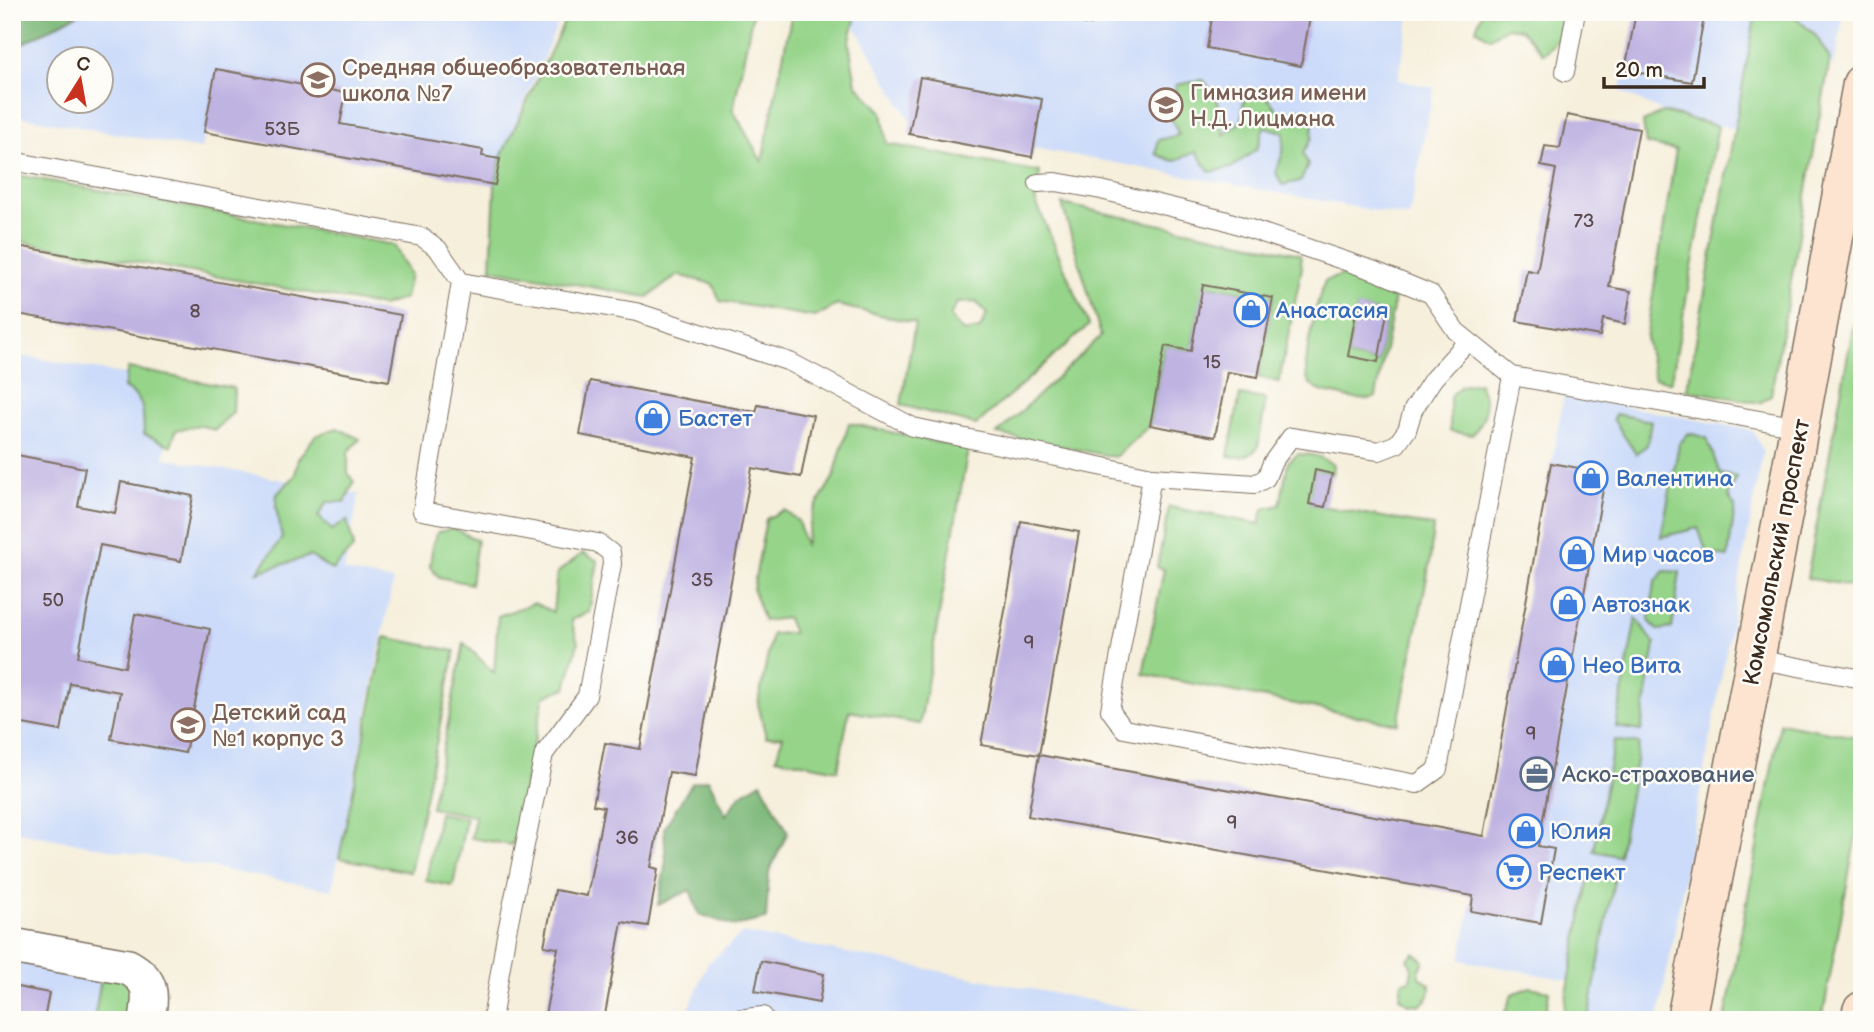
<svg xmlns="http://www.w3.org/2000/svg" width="1874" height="1032" font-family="'Balsamiq Sans',sans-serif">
  <rect width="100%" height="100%" fill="#fdfcf7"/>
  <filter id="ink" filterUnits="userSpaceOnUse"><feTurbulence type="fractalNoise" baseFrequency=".0143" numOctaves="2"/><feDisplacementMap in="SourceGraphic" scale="14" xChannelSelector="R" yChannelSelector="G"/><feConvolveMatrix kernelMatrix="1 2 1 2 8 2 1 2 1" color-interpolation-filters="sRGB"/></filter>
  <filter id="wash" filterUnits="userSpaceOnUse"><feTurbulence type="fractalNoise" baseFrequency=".00686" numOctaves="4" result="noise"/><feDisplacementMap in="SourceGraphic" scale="28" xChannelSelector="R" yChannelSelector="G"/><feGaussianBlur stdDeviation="1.57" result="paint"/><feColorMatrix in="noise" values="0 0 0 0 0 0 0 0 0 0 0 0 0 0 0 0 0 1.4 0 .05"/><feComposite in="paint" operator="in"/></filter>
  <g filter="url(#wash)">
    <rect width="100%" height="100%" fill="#f6efdc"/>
    <g fill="#ccdbf9" fill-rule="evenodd">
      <path d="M12,12H563L500,159L495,185L205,132L201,149L12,115ZM60,60H102V102H60Z"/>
      <polygon points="846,12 1410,12 1398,80 1434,88 1409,217 1034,148 1032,157 909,134 911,122"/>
      <polygon points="1705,12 1756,12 1735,129 1663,112 1620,91 1625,70 1691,82"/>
      <polygon points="1790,12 1844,12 1834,68 1816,36"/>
      <polygon points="12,354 178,384 164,458 359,494 344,571 393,581 332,890 12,831"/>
      <polygon points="1564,395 1746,429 1754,432 1763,452 1658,1020 1562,1020 1569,980 1460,960 1484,836 1539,845 1598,516 1544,505"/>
      <polygon points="743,933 831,950 1192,1020 674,1020 676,1007 689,1009 707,964"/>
      <polygon points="12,953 103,967 134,1020 44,1020 49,993 12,986"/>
    </g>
    <g fill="#95d489" stroke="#687f54" stroke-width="2" fill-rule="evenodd">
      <path d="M569,12H753L733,110L762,162L792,12H857L849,43L856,84L882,112L887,144L1040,172L1035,200L1089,325L976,425L901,405L915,323L837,305L815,317L720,301L713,284L678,275L648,297L491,269L495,185L500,159ZM976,302L987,314L980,329L963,332L950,316L957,303Z"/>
      <polygon points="1482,12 1564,12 1558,39 1543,54 1521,29 1507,27 1490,38 1476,29"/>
      <polygon points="1756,12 1790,12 1816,36 1830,59 1771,395 1760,403 1687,390"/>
      <polygon points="1203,80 1217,97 1224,135 1242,120 1244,98 1266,96 1284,118 1298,110 1313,119 1312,138 1303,153 1308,165 1301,181 1282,185 1276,172 1283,153 1284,132 1264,127 1257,149 1231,168 1210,172 1196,152 1173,161 1156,154 1158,140 1179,135 1171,117 1176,85"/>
      <polygon points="1663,112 1718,126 1671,382 1654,378 1646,338 1676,150 1646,144 1643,122"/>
      <polygon points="12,174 394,245 410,275 405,298 382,306 12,240"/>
      <polygon points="1062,204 1300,254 1302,267 1279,382 1258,377 1273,298 1204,285 1191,351 1165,347 1150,425 1115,457 997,434 1101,336"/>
      <path d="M1342,275L1385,289L1395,297L1376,397C1363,402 1352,398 1338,395C1328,393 1316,392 1309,382C1299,368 1318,298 1325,281ZM1357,308L1387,313L1378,362L1348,356Z"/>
      <polygon points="1862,278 1862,588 1807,578"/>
      <path d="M128,368L234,388L233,412L215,430L199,425L176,430L171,446L144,434C143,412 146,399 124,388Z"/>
      <path d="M1479,383C1489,406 1488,416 1472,435L1450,431V396L1461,386Z"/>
      <path d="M1240,395L1266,399L1258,447C1249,458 1241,458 1228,456Z"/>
      <polygon points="1616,414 1651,421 1647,445 1636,454 1613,419"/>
      <polygon points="849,423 968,449 920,724 849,711 838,770 776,758 783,736 766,737 758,704 772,634 793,633 787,618 764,621 753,590 766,519 784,510 798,521 805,545 813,512 834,476"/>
      <polygon points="337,428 360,439 348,452 348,473 354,482 345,502 327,502 318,516 332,530 347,520 354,547 332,570 310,556 258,572 282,538 276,507 277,494 295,476 298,459 315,436"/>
      <polygon points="1689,433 1707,438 1720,474 1737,477 1728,496 1735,506 1728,557 1707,553 1698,528 1661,537 1679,444"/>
      <path d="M1298,454C1312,454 1321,456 1333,465L1332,474L1315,471L1310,504L1433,526L1430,562L1398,724L1143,674L1164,569L1157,567L1169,507L1260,524L1263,509L1280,505L1288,462Z"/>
      <polygon points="453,528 477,540 471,584 439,577 430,567 433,542 438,532"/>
      <polygon points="583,553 598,561 589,612 571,620 578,643 566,688 544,696 512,845 471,838 475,816 431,808 464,643 494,673 498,616 534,603 553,612 557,573"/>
      <polygon points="1664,571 1680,572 1672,628 1658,630 1649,621 1655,583"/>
      <polygon points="1636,618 1655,644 1641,731 1616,727"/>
      <polygon points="385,637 455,651 410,872 339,858"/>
      <polygon points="1780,723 1862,738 1862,803 1822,1020 1725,1020"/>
      <polygon points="1614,740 1639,744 1619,856 1594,851"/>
      <polygon points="439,813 466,818 453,886 426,881"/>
      <polygon points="1590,871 1615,875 1588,1020 1562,1020"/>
      <polygon points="1414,953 1424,961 1419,971 1420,977 1430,985 1429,996 1421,1005 1408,1004 1400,997 1402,982 1410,980 1412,969 1408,959"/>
      <polygon points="103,967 137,980 134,1020 94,1020"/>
      <polygon points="1530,987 1549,991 1545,1020 1502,1020 1512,994"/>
    </g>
    <g fill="#78b675" stroke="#5a704a" stroke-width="2">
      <polygon points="12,12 82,12 12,49"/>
      <polygon points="708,779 726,815 740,795 761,782 788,832 769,872 766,919 734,926 699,914 690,890 658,905 666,861 664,828 692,783"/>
    </g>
    <g id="blocks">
      <g fill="#bfb3e2">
        <polygon points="482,12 531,12 529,22"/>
        <polygon points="1028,12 1093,12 1091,25"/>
        <polygon points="1213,12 1242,17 1243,12 1311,12 1301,66 1207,48"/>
        <polygon points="1636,12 1705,12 1692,82 1625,70"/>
        <polygon points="216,69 346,93 340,124 483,150 482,156 500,159 495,185 204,132"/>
        <polygon points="920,77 1042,99 1032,157 909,134"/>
        <polygon points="1567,115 1639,129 1609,287 1631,291 1625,324 1603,319 1600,336 1517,321 1527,270 1537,272 1556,169 1541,166 1545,146 1560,148"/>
        <polygon points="12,245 401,315 389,381 12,313"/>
        <polygon points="1203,285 1273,298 1258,377 1227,372 1215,437 1150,425 1165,346 1191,351"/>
        <polygon points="1357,307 1387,313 1378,362 1348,356"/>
        <polygon points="590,381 756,412 758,405 813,415 801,477 752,468 695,776 669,772 651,867 658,869 648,926 622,922 604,1020 544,1020 558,948 544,946 555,890 587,896 604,807 593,805 605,743 640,749 695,457 580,435"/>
        <polygon points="12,454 85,468 78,506 115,513 121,482 193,496 181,561 100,545 78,657 125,667 135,614 210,629 185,753 111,739 120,692 70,683 61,731 12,722 12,616 19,584 12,583"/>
        <polygon points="1551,463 1606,473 1538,846 1554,849 1541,923 1471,911 1473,896 1028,816 1039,755 1484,836"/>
        <polygon points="1315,470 1332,474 1325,507 1309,504"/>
        <polygon points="1021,521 1079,532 1039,755 981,745"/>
        <polygon points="761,961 824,974 819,1003 755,991"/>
        <polygon points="12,986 49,993 44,1020 12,1020"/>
      </g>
    </g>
  </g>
  <g filter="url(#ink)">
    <use href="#blocks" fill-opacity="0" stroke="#7c6f60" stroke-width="2"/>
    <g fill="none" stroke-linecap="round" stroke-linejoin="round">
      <defs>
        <g id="service">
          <polyline points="1565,72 1576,12"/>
          <polyline points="12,161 422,237 438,249 461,282 422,511 598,543 611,553 612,564 587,696 544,754 506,936 492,1020"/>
          <polyline points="1038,183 1056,182 1101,190 1224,220 1375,271 1431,294 1456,331 1512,376 1799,427"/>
          <polyline points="461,282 636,312 790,362 913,427 1152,477 1255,484 1266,478 1272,463 1291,437 1379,451 1397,444 1407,430 1413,410 1433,379 1467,342"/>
          <polyline points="1152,477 1110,710 1124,729 1417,784 1438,769 1512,376"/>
          <polyline points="1756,659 1862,679"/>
          <polyline points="729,1020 763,1016"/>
        </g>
        <path id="minor" d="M12,946L128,967C153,981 151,994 147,1020"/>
        <g id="secondary">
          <polyline points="1686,1020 1785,504 1862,84"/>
          <polyline points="1860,1020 1862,1011"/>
        </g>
      </defs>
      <use href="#service" stroke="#7c6f60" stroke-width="20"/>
      <use href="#minor" stroke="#7c6f60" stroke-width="38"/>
      <use href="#secondary" stroke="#7c6f60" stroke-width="41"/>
      <use href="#service" stroke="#fff" stroke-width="18"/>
      <use href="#minor" stroke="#fff" stroke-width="35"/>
      <use href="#secondary" stroke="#fde4d1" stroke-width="38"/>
    </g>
  </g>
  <defs>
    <symbol id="school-ring" viewBox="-11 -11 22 22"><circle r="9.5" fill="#fdfcf7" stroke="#8d6e63" stroke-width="1.5"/><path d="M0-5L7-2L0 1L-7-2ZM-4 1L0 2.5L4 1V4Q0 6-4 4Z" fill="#8d6e63"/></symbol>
    <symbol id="shop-ring" viewBox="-11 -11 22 22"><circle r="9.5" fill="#fdfcf7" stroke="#3f7fe0" stroke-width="1.5"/><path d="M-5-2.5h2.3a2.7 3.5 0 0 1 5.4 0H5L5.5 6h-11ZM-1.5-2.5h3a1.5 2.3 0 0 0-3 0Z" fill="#3f7fe0"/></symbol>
    <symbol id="office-ring" viewBox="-11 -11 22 22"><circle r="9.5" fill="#fdfcf7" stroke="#5c6f8a" stroke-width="1.5"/><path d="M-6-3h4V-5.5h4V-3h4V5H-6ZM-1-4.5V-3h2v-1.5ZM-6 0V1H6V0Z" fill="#5c6f8a"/></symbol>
    <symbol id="supermarket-ring" viewBox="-11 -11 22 22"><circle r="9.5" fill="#fdfcf7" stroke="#3f7fe0" stroke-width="1.5"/><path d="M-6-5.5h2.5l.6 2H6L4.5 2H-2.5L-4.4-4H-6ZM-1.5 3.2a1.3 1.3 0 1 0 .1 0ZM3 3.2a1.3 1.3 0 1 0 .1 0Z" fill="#3f7fe0"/></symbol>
  </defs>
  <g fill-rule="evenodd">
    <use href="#school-ring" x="299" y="61" width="38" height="38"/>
    <use href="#school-ring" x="1147" y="86" width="38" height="38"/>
    <use href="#shop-ring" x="1232" y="291" width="38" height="38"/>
    <use href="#shop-ring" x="634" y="399" width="38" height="38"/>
    <use href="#shop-ring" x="1572" y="459" width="38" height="38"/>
    <use href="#shop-ring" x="1558" y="535" width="38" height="38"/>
    <use href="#shop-ring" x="1549" y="585" width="38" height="38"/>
    <use href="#shop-ring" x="1538" y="646" width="38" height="38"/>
    <use href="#school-ring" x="169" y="706" width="38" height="38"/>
    <use href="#office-ring" x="1518" y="755" width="38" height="38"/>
    <use href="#shop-ring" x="1507" y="812" width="38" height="38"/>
    <use href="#supermarket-ring" x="1495" y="853" width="38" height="38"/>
  </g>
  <g text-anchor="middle" stroke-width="5" stroke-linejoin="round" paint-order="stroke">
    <g font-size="19" fill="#5c4c4f">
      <text x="282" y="135">53Б</text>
      <text x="1584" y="227">73</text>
      <text x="195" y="317">8</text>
      <text x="1212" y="368">15</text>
      <text x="702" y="586">35</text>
      <text x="53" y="606">50</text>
      <text x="1029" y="649">9</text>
      <text x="1531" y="740">9</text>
      <text x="1232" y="829">9</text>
      <text x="627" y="844">36</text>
    </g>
    <g font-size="23" fill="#785e54" stroke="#fdfcf7" text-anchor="start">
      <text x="342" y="75">Средняя общеобразовательная<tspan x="342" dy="26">школа №7</tspan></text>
      <text x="1190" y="100">Гимназия имени<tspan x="1190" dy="26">Н.Д. Лицмана</tspan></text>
      <text x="212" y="720">Детский сад<tspan x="212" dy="26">№1 корпус 3</tspan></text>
    </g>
    <g font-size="23" fill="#366cbe" stroke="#fdfcf7" text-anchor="start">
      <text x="1276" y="318">Анастасия</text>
      <text x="678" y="426">Бастет</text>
      <text x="1616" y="486">Валентина</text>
      <text x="1602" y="562">Мир часов</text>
      <text x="1592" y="612">Автознак</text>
      <text x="1582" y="673">Нео Вита</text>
      <text x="1550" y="839">Юлия</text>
      <text x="1538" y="880">Респект</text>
    </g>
    <g font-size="23" fill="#3b2a1e" stroke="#fdfcf7">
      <text transform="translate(1776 552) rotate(-79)" y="8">Комсомольский проспект</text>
    </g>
    <g font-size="23" fill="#4e5e75" stroke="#fdfcf7" text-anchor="start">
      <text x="1562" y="782">Аско-страхование</text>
    </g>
  </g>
  <rect width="1874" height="1032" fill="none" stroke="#fdfcf7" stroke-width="42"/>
  <g transform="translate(80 80) rotate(11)"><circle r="33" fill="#fdfcf7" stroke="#afa8a0" stroke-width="2"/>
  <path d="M0-5L12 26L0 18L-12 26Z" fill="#c8321e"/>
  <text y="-10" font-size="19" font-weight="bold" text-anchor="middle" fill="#3b2a1e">С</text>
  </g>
  <path d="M1604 77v10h100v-10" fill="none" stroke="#3b2a1e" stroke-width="3.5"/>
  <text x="1615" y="77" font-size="21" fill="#3b2a1e" stroke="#fdfcf7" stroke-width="5" paint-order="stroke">20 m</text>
</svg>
